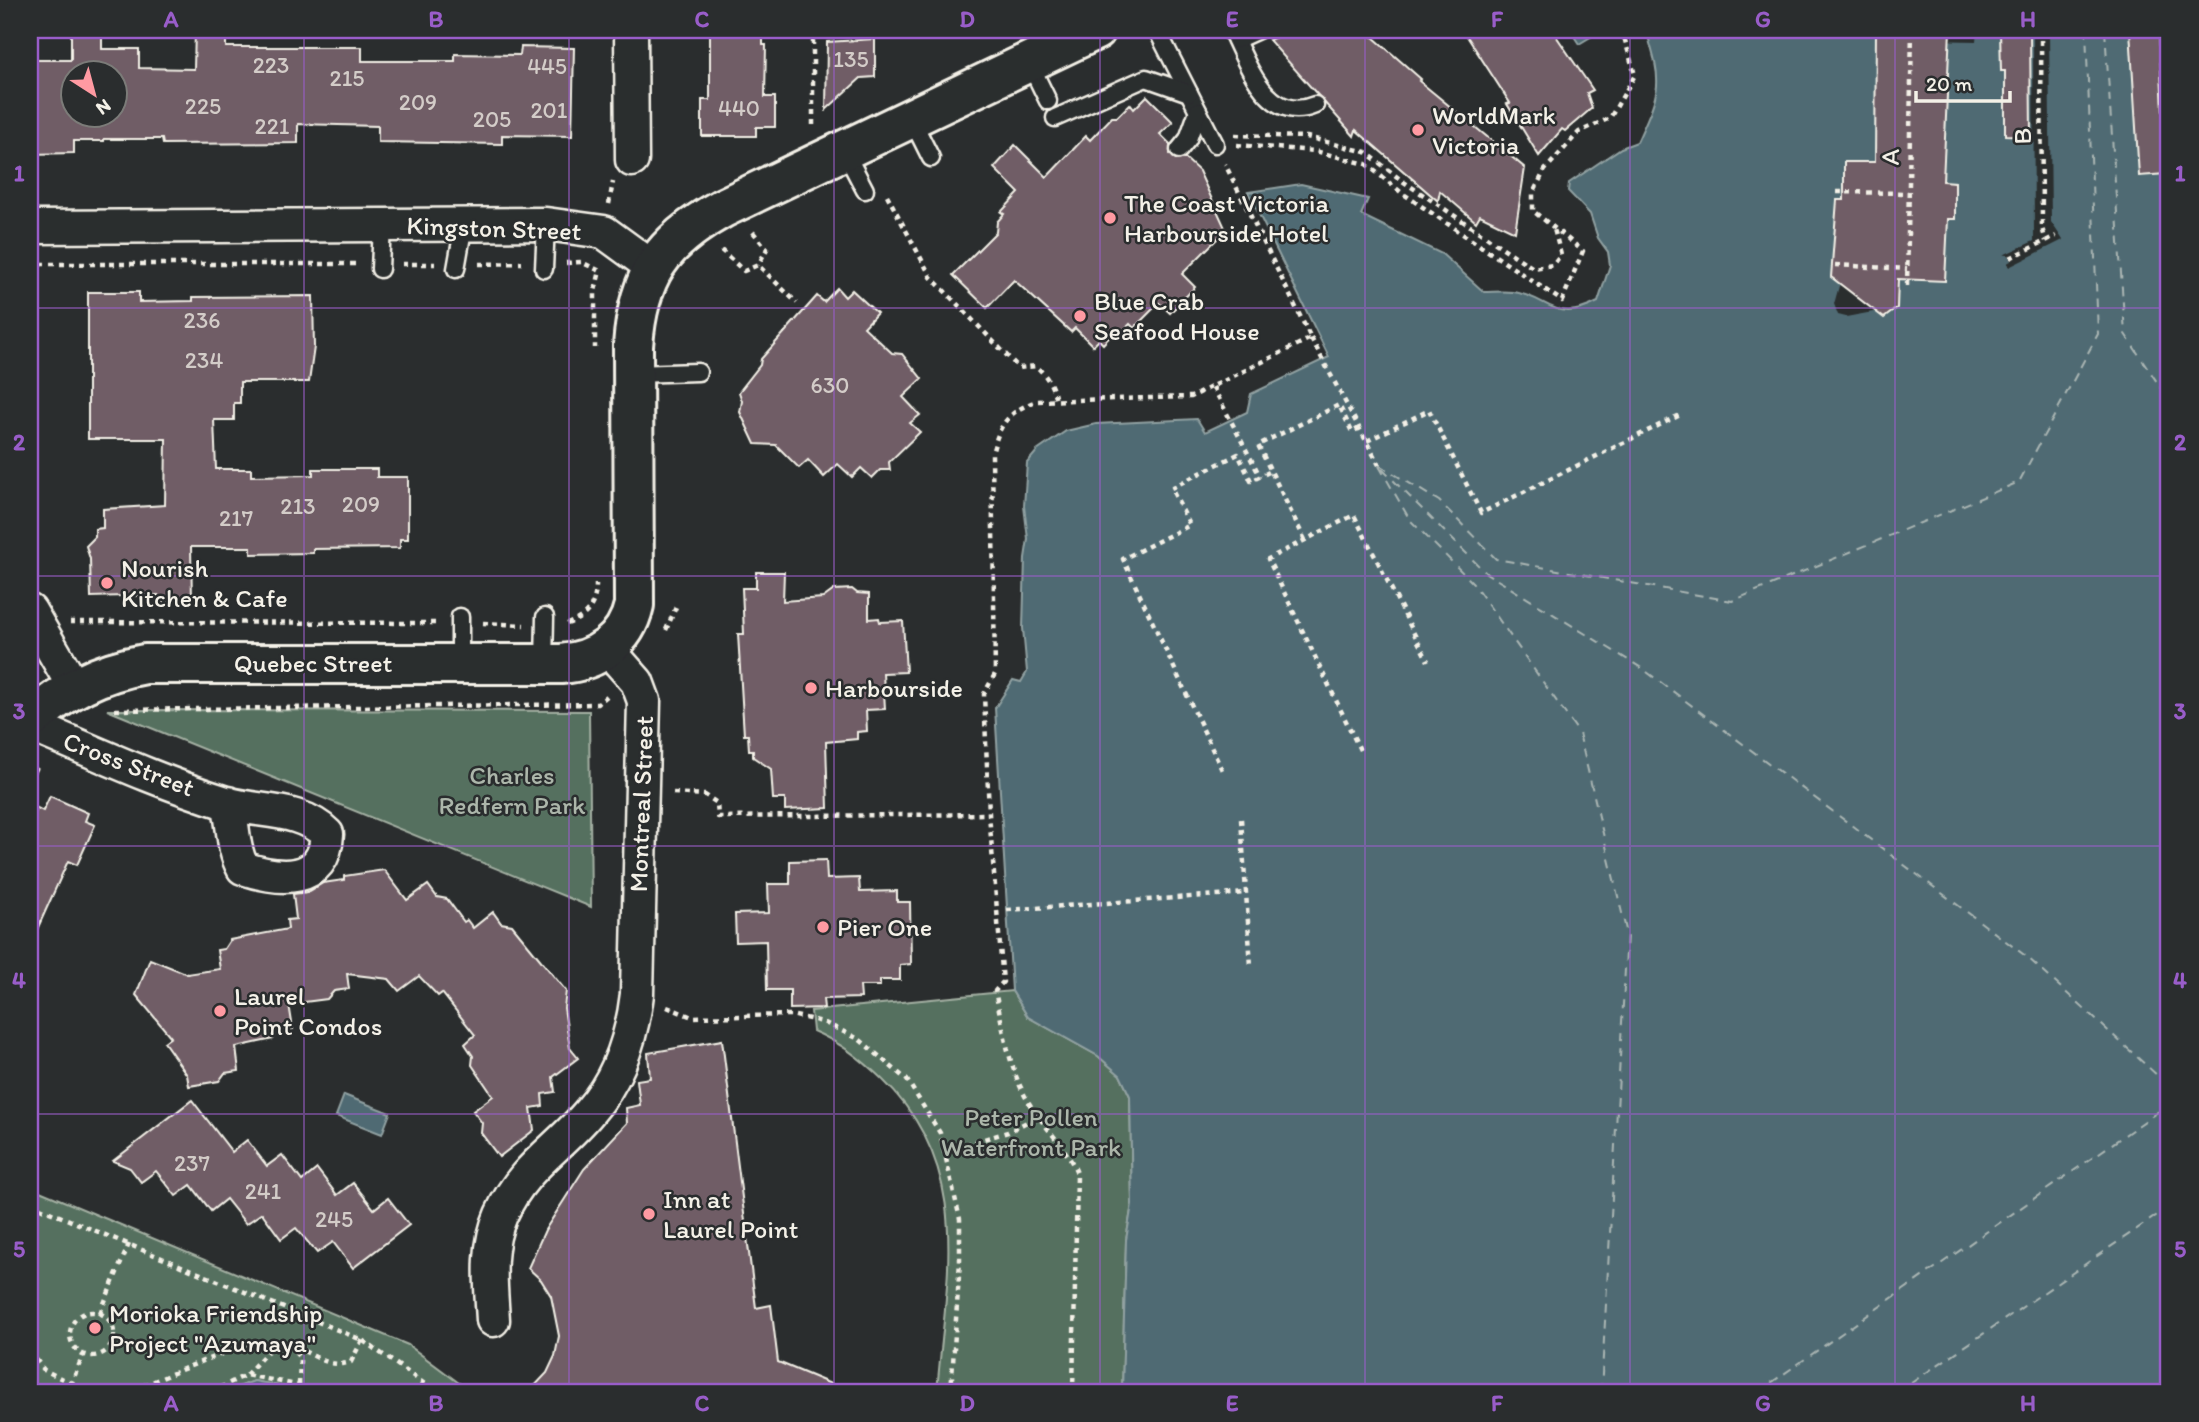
<svg xmlns="http://www.w3.org/2000/svg" width="2199" height="1422" font-family="Itim,sans-serif">
  <rect width="100%" height="100%" fill="#2a2d2e"/>
  <filter id="ink" filterUnits="userSpaceOnUse"><feTurbulence type="fractalNoise" baseFrequency=".0143" numOctaves="2"/><feDisplacementMap in="SourceGraphic" scale="14" xChannelSelector="R" yChannelSelector="G"/><feConvolveMatrix kernelMatrix="1 2 1 2 8 2 1 2 1" color-interpolation-filters="sRGB"/></filter>
  <g filter="url(#ink)">
    <g fill="#546f5e" stroke="#a4b0a3" stroke-width="2">
      <polygon points="107,710 589,711 591,907"/>
      <path d="M1012,991L1028,1017L1098,1056L1120,1075L1130,1096L1132,1204L1126,1240L1122,1392H937C946,1278 975,1168 882,1079C860,1058 841,1043 813,1031L811,1011Z"/>
      <polygon points="30,1187 408,1345 471,1392 308,1392 254,1381 226,1392 30,1392"/>
    </g>
    <g fill="#4f6b73" stroke="#91a1a2" stroke-width="2">
      <polygon points="1570,30 1594,30 1597,33 1579,44"/>
      <path d="M1646,30H2169V1392H1122L1126,1240L1132,1204L1130,1096L1120,1075L1098,1056L1028,1017L1012,991L995,708L1013,680L1021,682L1027,672L1023,628L1025,558L1028,539L1024,506L1027,463L1037,451L1066,431L1096,424L1197,419L1205,432L1247,412L1251,394L1329,357L1248,192L1301,184L1368,199L1361,215L1442,254L1484,292C1493,292 1503,291 1513,292C1551,297 1553,325 1598,302L1610,265L1608,252L1598,238L1590,214L1568,191L1569,183L1621,148L1637,142C1661,89 1663,85 1646,30Z"/>
      <polygon points="344,1095 390,1113 382,1134 336,1116"/>
      <polygon points="254,1381 308,1392 226,1392"/>
    </g>
    <g fill="#2a2d2e">
      <polygon points="1926,30 1977,30 1976,41 1926,40"/>
      <polygon points="2033,30 2049,30 2051,222 2063,240 2009,267 2007,263 2011,261 2008,255 2003,255 2034,241"/>
      <polygon points="2162,30 2169,30 2168,177"/>
      <polygon points="1846,275 1895,276 1892,313 1873,312 1846,317 1838,315 1834,304 1839,286"/>
    </g>
    <g fill="none" stroke-linecap="round" stroke-linejoin="round">
      <g stroke="#aab5b3" stroke-width="2" stroke-dasharray="9 7" stroke-linecap="butt">
        <polyline points="2105,30 2125,334 2169,400"/>
        <polyline points="1379,465 1439,501 1496,559 1732,601 2019,482 2098,334 2086,30"/>
        <polyline points="1379,466 1410,520 1473,583 1579,733 1627,934 1601,1392"/>
        <polyline points="1382,469 1486,573 1643,669 2027,957 2169,1086"/>
        <polyline points="1758,1392 2169,1104"/>
        <polyline points="1898,1392 2169,1207"/>
      </g>
    </g>
    <g fill="#6f5d66" stroke="#f4f1e8" stroke-width="2" fill-rule="evenodd">
      <path d="M71,30H102V49H139V68L194,69L195,30H226V47H362V61H455V54L520,55L521,47L574,48L572,136L502,135V144L378,142V126L298,124V143L163,144L162,139H104V141H74V153L30,154V60H71ZM74,74H116V116H74Z"/>
      <polygon points="710,30 763,30 763,45 766,45 765,97 775,97 775,127 756,127 756,136 702,136 702,100 710,100"/>
      <polygon points="1293,30 1365,30 1421,79 1419,81 1525,168 1515,232 1480,215 1476,222 1440,191 1438,201 1356,130 1354,136 1269,40"/>
      <polygon points="1463,30 1552,30 1593,90 1587,93 1592,108 1565,131 1562,129 1539,156 1507,104 1510,103"/>
      <polygon points="1876,30 1950,30 1943,181 1955,182 1955,219 1948,219 1945,281 1898,279 1897,308 1884,318 1831,277 1837,200 1844,200 1844,162 1875,162"/>
      <polygon points="2000,30 2030,30 2031,136 2005,135 2005,71 2001,71"/>
      <polygon points="2130,30 2159,30 2166,174 2139,176"/>
      <polygon points="875,39 875,77 861,78 826,110 827,42"/>
      <polygon points="1147,96 1173,122 1160,134 1170,144 1170,154 1177,160 1185,158 1199,171 1226,230 1182,274 1195,287 1170,313 1159,303 1134,328 1130,324 1120,334 1116,330 1103,344 1099,340 1093,346 1075,328 1071,332 1014,280 987,308 953,275 996,232 997,222 1004,214 1001,212 1019,193 994,168 1015,145 1047,177 1086,136 1090,140 1112,117 1117,117 1130,104 1134,109"/>
      <polygon points="837,288 845,297 852,290 877,313 864,327 892,353 902,354 922,379 903,397 920,415 910,423 920,432 889,462 890,470 880,470 872,478 861,468 852,477 838,464 824,477 808,460 799,468 776,445 755,444 740,412 742,401 739,392 760,365 761,359 817,296 824,302"/>
      <polygon points="88,292 139,292 139,302 193,301 193,297 313,296 314,347 309,382 240,382 240,403 234,403 234,420 214,420 216,469 251,469 251,476 313,475 313,469 377,469 377,477 408,477 408,539 400,539 400,548 313,549 313,553 251,554 251,547 191,547 192,601 158,602 158,595 91,597 90,559 86,546 95,537 95,529 103,528 103,509 165,505 166,439 88,439"/>
      <polygon points="756,572 784,572 783,601 823,598 834,590 852,589 857,593 869,594 869,619 879,618 880,622 903,621 906,672 883,673 885,709 866,710 867,731 857,732 857,739 826,742 828,808 785,810 785,799 773,799 771,769 753,757 753,750 749,750 748,735 744,735 738,634 744,634 742,588 756,588"/>
      <polygon points="50,796 88,813 85,821 95,825 77,865 68,861 30,945 30,825 37,808 43,811"/>
      <polygon points="826,860 827,879 859,878 860,892 897,891 897,902 910,902 911,964 900,965 900,980 880,980 880,986 860,986 861,998 823,999 824,1008 790,1009 790,990 767,990 766,941 736,942 735,914 769,913 768,884 790,884 790,861"/>
      <polygon points="384,870 407,900 428,885 437,897 447,899 464,922 467,920 473,928 493,912 501,923 512,925 566,991 564,1008 570,1048 578,1058 553,1077 555,1092 542,1094 543,1106 531,1108 534,1130 499,1157 481,1133 482,1123 473,1111 493,1096 472,1065 473,1056 465,1044 475,1035 442,993 438,996 419,976 399,991 389,979 347,974 349,989 334,991 327,999 289,1004 293,1029 278,1031 273,1039 236,1047 239,1071 225,1073 219,1081 189,1086 187,1075 164,1042 171,1037 136,995 150,959 187,974 220,969 217,950 224,949 230,940 288,929 287,920 296,919 293,894 308,892 323,883 344,880 344,876"/>
      <polygon points="722,1040 756,1308 771,1305 778,1362 850,1392 529,1392 547,1373 555,1356 559,1336 551,1296 541,1280 528,1268 545,1230 584,1169 627,1123 626,1108 640,1105 637,1080 650,1078 648,1053"/>
      <polygon points="192,1100 232,1152 247,1140 267,1166 282,1155 302,1181 317,1169 337,1195 353,1183 374,1209 388,1198 409,1225 353,1268 333,1242 317,1253 296,1228 281,1239 262,1213 246,1224 226,1199 211,1211 191,1185 176,1196 156,1171 141,1182 130,1168 113,1161"/>
    </g>
    <g fill="none" stroke-linecap="round" stroke-linejoin="round">
      <defs>
        <g id="lane">
          <polyline points="1157,30 1215,144"/>
          <path d="M1231,30C1248,64 1267,125 1315,105"/>
          <polyline points="1236,40 1258,30"/>
          <polyline points="1029,62 1048,101"/>
          <polyline points="911,118 931,158"/>
          <polyline points="1055,118 1146,78 1189,93"/>
          <polyline points="844,150 865,190"/>
          <polyline points="1179,150 1188,139 1198,111"/>
          <polyline points="380,269 382,225"/>
          <polyline points="456,269 464,224"/>
          <polyline points="544,269 546,224"/>
          <polyline points="633,374 698,372"/>
          <polyline points="460,664 460,617"/>
          <polyline points="544,664 545,617"/>
        </g>
        <g id="street">
          <polyline points="631,30 632,160"/>
          <polyline points="30,227 546,224 604,232 652,267"/>
          <polyline points="30,611 74,687"/>
          <path d="M30,725C94,752 159,782 226,803C259,813 300,807 327,834C325,885 279,880 243,868C232,848 234,826 228,803"/>
          <path d="M493,1320C491,1285 486,1249 501,1215C523,1166 559,1149 590,1111C619,1078 632,1037 637,994L644,701L637,682L607,648"/>
        </g>
        <path id="secondary" d="M30,720C65,690 99,672 145,664H561C597,661 626,641 634,605L633,346C638,276 661,242 723,208L1096,30"/>
      </defs>
      <use href="#lane" stroke="#f4f1e8" stroke-width="21"/>
      <use href="#street" stroke="#f4f1e8" stroke-width="37"/>
      <use href="#secondary" stroke="#f4f1e8" stroke-width="44"/>
      <g stroke="#f4f1e8" stroke-width="4.5" stroke-dasharray="5 5" stroke-linecap="butt">
        <polyline points="813,30 813,127"/>
        <polyline points="2041,30 2042,228 2046,241"/>
        <polyline points="1235,135 1307,137 1366,152 1401,180 1533,268 1553,265 1561,255 1554,229"/>
        <polyline points="1237,145 1315,151 1366,164 1402,193 1562,301 1583,251 1533,211 1533,193 1545,170 1579,132 1610,118 1635,75 1622,30"/>
        <polyline points="1837,192 1908,193"/>
        <path d="M887,195L931,277L1019,368L1036,366C1047,376 1053,386 1056,401"/>
        <polyline points="609,204 613,182"/>
        <polyline points="753,232 767,249 758,265"/>
        <polyline points="721,250 744,271 758,265 797,303"/>
        <polyline points="2010,258 2056,236"/>
        <polyline points="566,263 581,262 600,271 595,291 595,348"/>
        <polyline points="30,264 358,264"/>
        <polyline points="402,264 435,264"/>
        <polyline points="479,264 522,263"/>
        <polyline points="1835,265 1907,269"/>
        <polyline points="1907,286 1912,30"/>
        <polyline points="1311,338 1379,465"/>
        <polyline points="1213,387 1260,476"/>
        <polyline points="1367,441 1429,410 1481,513 1680,415"/>
        <polyline points="1305,540 1258,445 1339,405 1352,432 1360,428"/>
        <polyline points="70,622 436,623"/>
        <polyline points="483,623 524,625"/>
        <path d="M567,624C587,617 596,605 596,584"/>
        <polyline points="666,630 676,607"/>
        <polyline points="115,710 598,704 607,696"/>
        <polyline points="1360,750 1268,559 1354,515 1428,661"/>
        <polyline points="1222,770 1123,559 1190,525 1171,488 1238,454 1251,481 1271,471"/>
        <polyline points="30,781 39,763"/>
        <polyline points="673,793 705,795 717,803 718,817 989,814"/>
        <polyline points="1241,819 1251,966"/>
        <polyline points="1007,910 1246,893"/>
        <polyline points="667,1007 692,1017 791,1015 823,1022 859,1039 907,1080 940,1133 960,1219 960,1261 951,1392"/>
        <polyline points="946,1150 1008,1132 1038,1116"/>
        <polyline points="30,1204 362,1340 436,1392"/>
        <circle cx="92" cy="1334" r="22"/>
        <polyline points="100,1313 129,1244"/>
        <polyline points="30,1351 44,1370 88,1392"/>
        <polyline points="246,1375 275,1343"/>
        <polyline points="71,1385 83,1355"/>
        <path d="M299,1385L300,1358L289,1345C311,1351 327,1370 351,1362L362,1340"/>
        <path d="M125,1392C160,1382 259,1329 289,1345"/>
        <polyline points="211,1392 246,1375 332,1392"/>
        <path d="M1073,1392L1077,1173C1065,1144 1040,1124 1025,1096C1008,1064 1003,1027 995,991L1003,982L989,814L984,694L995,674L992,454C1000,423 1007,413 1036,401L1191,397L1311,338L1225,164"/>
      </g>
      <use href="#lane" stroke="#2a2d2e" stroke-width="16"/>
      <use href="#street" stroke="#2a2d2e" stroke-width="32"/>
      <use href="#secondary" stroke="#2a2d2e" stroke-width="38"/>
    </g>
  </g>
  <path fill="none" stroke="#995dc9" stroke-width="2" stroke-opacity="0.55" d="M304,30V1392M569,30V1392M834,30V1392M1100,30V1392M1365,30V1392M1630,30V1392M1895,30V1392M30,308H2169M30,576H2169M30,846H2169M30,1114H2169"/>
  <g fill="#ff9aa2" stroke="#2a2d2e" stroke-width="2.5">
    <circle cx="1418" cy="130" r="7"/>
    <circle cx="1110" cy="218" r="7"/>
    <circle cx="1080" cy="316" r="7"/>
    <circle cx="107" cy="583" r="7"/>
    <circle cx="811" cy="688" r="7"/>
    <circle cx="823" cy="927" r="7"/>
    <circle cx="220" cy="1011" r="7"/>
    <circle cx="649" cy="1214" r="7"/>
    <circle cx="95" cy="1328" r="7"/>
  </g>
  <g text-anchor="middle" stroke-width="5" stroke-linejoin="round" paint-order="stroke">
    <g font-size="23" fill="#d3ccc8">
      <text x="851" y="67">135</text>
      <text x="271" y="73">223</text>
      <text x="547" y="74">445</text>
      <text x="347" y="86">215</text>
      <text x="418" y="110">209</text>
      <text x="203" y="114">225</text>
      <text x="739" y="116">440</text>
      <text x="549" y="118">201</text>
      <text x="492" y="127">205</text>
      <text x="272" y="134">221</text>
      <text x="202" y="328">236</text>
      <text x="204" y="368">234</text>
      <text x="830" y="393">630</text>
      <text x="361" y="512">209</text>
      <text x="298" y="514">213</text>
      <text x="236" y="526">217</text>
      <text x="192" y="1171">237</text>
      <text x="263" y="1199">241</text>
      <text x="334" y="1227">245</text>
    </g>
    <g font-size="26" fill="#f4f1e8" stroke="#2a2d2e" text-anchor="start">
      <text x="1432" y="124">WorldMark<tspan x="1432" dy="30">Victoria</tspan></text>
      <text x="1124" y="212">The Coast Victoria<tspan x="1124" dy="30">Harbourside Hotel</tspan></text>
      <text x="1094" y="310">Blue Crab<tspan x="1094" dy="30">Seafood House</tspan></text>
      <text x="121" y="577">Nourish<tspan x="121" dy="30">Kitchen &amp; Cafe</tspan></text>
      <text x="825" y="697">Harbourside</text>
      <text x="837" y="936">Pier One</text>
      <text x="234" y="1005">Laurel<tspan x="234" dy="30">Point Condos</tspan></text>
      <text x="663" y="1208">Inn at<tspan x="663" dy="30">Laurel Point</tspan></text>
      <text x="109" y="1322">Morioka Friendship<tspan x="109" dy="30">Project "Azumaya"</tspan></text>
    </g>
    <g font-size="26" fill="#f4f1e8" stroke="#2a2d2e">
      <text transform="translate(2022 136) rotate(-90)" y="9">B</text>
      <text transform="translate(1890 157) rotate(-89)" y="9">A</text>
      <text transform="translate(494 228) rotate(2)" y="9">Kingston Street</text>
      <text x="313" y="672">Quebec Street</text>
      <text transform="translate(129 764) rotate(21)" y="9">Cross Street</text>
      <text transform="translate(641 804) rotate(-88)" y="9">Montreal Street</text>
    </g>
    <g font-size="26" fill="#acb6aa" stroke="#2a2d2e">
      <text x="512" y="784">Charles<tspan x="512" dy="30">Redfern Park</tspan></text>
      <text x="1031" y="1126">Peter Pollen<tspan x="1031" dy="30">Waterfront Park</tspan></text>
    </g>
  </g>
  <rect width="2199" height="1422" fill="none" stroke="#2a2d2e" stroke-width="77"/>
  <g transform="translate(94 94) rotate(144)"><circle r="33" fill="#2a2d2e" stroke="#7b7b78" stroke-width="2"/>
  <path d="M0-5L12 26L0 18L-12 26Z" fill="#ff9aa2"/>
  <text y="-10" font-size="19" font-weight="bold" text-anchor="middle" fill="#f4f1e8">N</text>
  </g>
  <path d="M1916 91v10h94v-10" fill="none" stroke="#f4f1e8" stroke-width="3.5"/>
  <text x="1926" y="91" font-size="21" fill="#f4f1e8" stroke="#2a2d2e" stroke-width="5" paint-order="stroke">20 m</text>
  <rect x="38" y="38" width="2122" height="1346" fill="none" stroke="#995dc9" stroke-width="2.5"/>
  <g font-size="23" text-anchor="middle" font-weight="bold" fill="#995dc9">
    <text x="171" y="27">A</text>
    <text x="436" y="27">B</text>
    <text x="702" y="27">C</text>
    <text x="967" y="27">D</text>
    <text x="1232" y="27">E</text>
    <text x="1497" y="27">F</text>
    <text x="1763" y="27">G</text>
    <text x="2028" y="27">H</text>
    <text x="19" y="181">1</text>
    <text x="2180" y="181">1</text>
    <text x="19" y="450">2</text>
    <text x="2180" y="450">2</text>
    <text x="19" y="719">3</text>
    <text x="2180" y="719">3</text>
    <text x="19" y="988">4</text>
    <text x="2180" y="988">4</text>
    <text x="19" y="1257">5</text>
    <text x="2180" y="1257">5</text>
    <text x="171" y="1411">A</text>
    <text x="436" y="1411">B</text>
    <text x="702" y="1411">C</text>
    <text x="967" y="1411">D</text>
    <text x="1232" y="1411">E</text>
    <text x="1497" y="1411">F</text>
    <text x="1763" y="1411">G</text>
    <text x="2028" y="1411">H</text>
  </g>
</svg>
